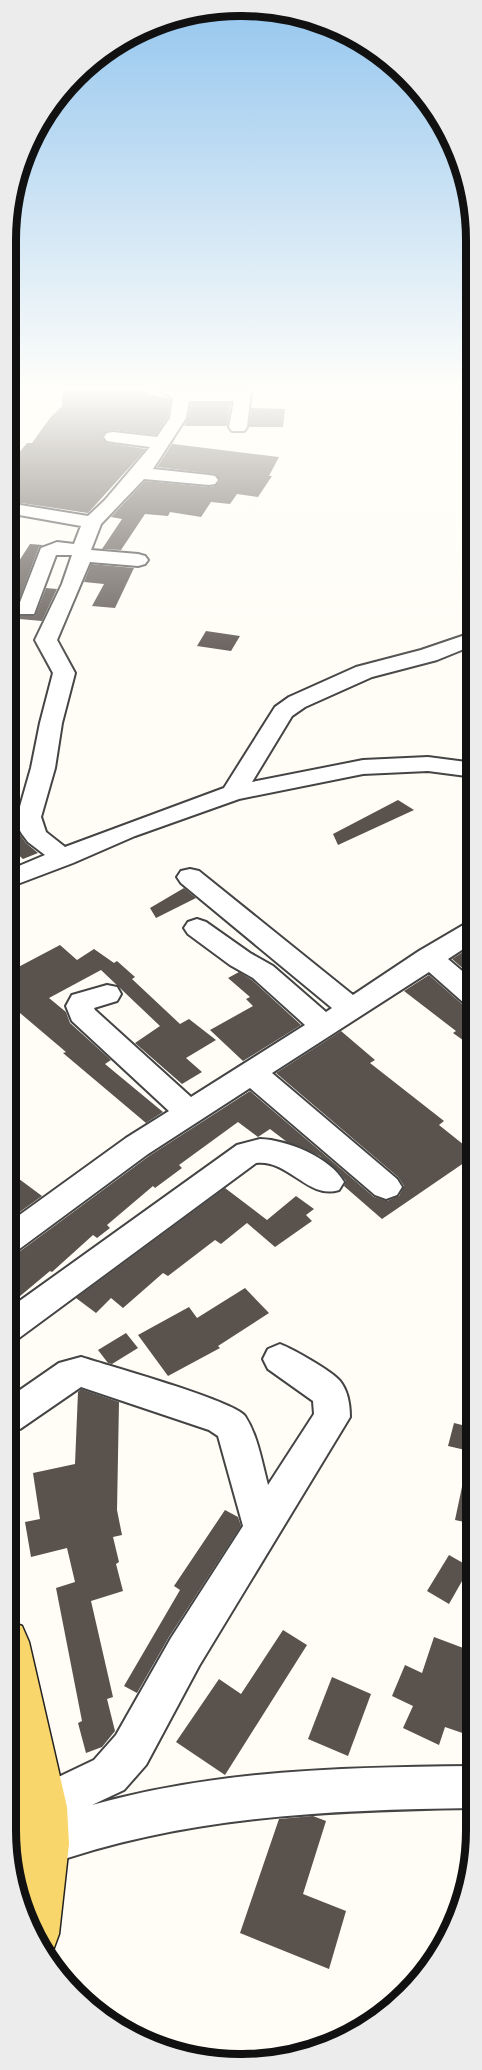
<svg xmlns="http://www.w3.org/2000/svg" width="482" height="2070" font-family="Lora,serif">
  <rect width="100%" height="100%" fill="#fffdf5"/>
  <g fill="#5a524d">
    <polygon points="63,391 149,391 147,394 171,399 168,417 156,435 113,430 107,431 102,436 107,443 146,449 88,513 8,501 8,466 27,443 32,443 50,418 62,406"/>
    <polygon points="191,403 231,403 227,426 184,426 188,418"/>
    <polygon points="251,408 285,409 283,427 249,427"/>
    <polygon points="174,441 173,444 279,457 269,476 272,476 258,497 237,494 230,504 211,502 201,517 170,512 168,516 145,514 121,550 102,549 122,519 111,517 145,481 209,487 215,486 220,481 215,474 157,467"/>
    <polygon points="30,544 43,545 39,547 15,611 20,616 35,616 46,588 57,589 42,621 8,618 8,559 19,561"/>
    <polygon points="91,564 134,568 115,608 92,606 104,584 84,582"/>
    <polygon points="206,631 240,636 231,651 197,646"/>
    <polygon points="398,800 414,810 338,845 333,834"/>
    <polygon points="18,832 26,843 38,853 23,859 7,845 7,837"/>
    <polygon points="184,888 196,898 156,918 150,908"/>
    <polygon points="60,945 77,960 94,949 114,963 117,961 135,977 132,979 180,1024 189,1019 216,1040 186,1058 202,1072 182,1084 135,1043 160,1026 101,970 49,998 66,1012 70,1023 111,1060 105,1064 163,1112 146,1123 63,1053 66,1052 7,1002 7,973"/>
    <polygon points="474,945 474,978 452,959"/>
    <polygon points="239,972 252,980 301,1025 243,1061 210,1030 253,1006 246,999 250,997 228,978"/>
    <polygon points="429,975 463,1005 474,1007 474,1048 453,1033 456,1031 404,991"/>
    <polygon points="341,1031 375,1060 370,1063 444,1121 439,1125 474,1153 474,1156 382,1219 344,1186 346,1181 339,1172 320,1156 287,1142 270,1129 258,1137 238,1122 179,1165 182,1168 155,1188 153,1186 107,1225 110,1228 97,1238 93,1235 52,1272 50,1271 7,1307 7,1256 19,1252 149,1156 250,1091 374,1197 387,1201 399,1196 404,1186 398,1177 276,1073"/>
    <polygon points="7,1170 42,1196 17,1214 7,1207"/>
    <polygon points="225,1188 267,1220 296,1196 314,1209 306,1215 312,1221 275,1247 247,1223 221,1244 215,1240 168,1276 163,1273 123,1308 111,1298 96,1313 76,1298"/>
    <polygon points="245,1288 269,1313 218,1346 220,1348 168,1376 138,1335 189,1307 197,1318"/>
    <polygon points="126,1333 138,1348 112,1364 108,1363 98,1350"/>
    <polygon points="81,1389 119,1402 117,1510 122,1535 113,1537 119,1562 116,1564 123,1591 91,1601 113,1697 107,1699 115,1731 102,1747 86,1753 78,1723 82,1721 56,1588 75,1582 67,1548 31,1557 25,1522 40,1519 33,1473 75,1464 78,1392"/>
    <polygon points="454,1423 474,1428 474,1452 448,1446"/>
    <polygon points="467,1463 474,1464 474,1524 455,1520"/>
    <polygon points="225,1510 238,1517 241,1526 169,1637 137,1693 124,1686 180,1590 174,1586"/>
    <polygon points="449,1555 470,1567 449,1604 427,1591"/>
    <polygon points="283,1630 307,1645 225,1775 176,1742 219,1679 241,1694"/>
    <polygon points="434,1637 474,1652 470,1670 474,1671 474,1737 445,1727 439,1745 403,1728 413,1706 392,1696 405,1665 422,1673"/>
    <polygon points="332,1677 371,1694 348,1756 308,1739"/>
    <polygon points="313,1816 326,1821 303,1894 346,1911 329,1969 240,1933 279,1819"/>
  </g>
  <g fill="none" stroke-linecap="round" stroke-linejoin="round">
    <defs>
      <g id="minor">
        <polygon points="161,391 251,391 247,427 244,431 232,431 229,427 234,401 189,401 186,418 153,469 209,475 215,476 218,480 215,484 209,485 144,479 101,524 91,550 138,554 145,556 148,560 145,564 138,566 90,562 57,640 75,673 62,723 55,768 41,817 46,832 65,847 224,788 275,707 289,697 356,667 421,650 474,632 474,645 437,660 372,677 305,707 292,716 252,782 363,760 428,757 474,763 474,777 428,771 363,774 239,799 135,836 73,863 7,888 7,871 45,855 28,842 22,834 19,829 17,817 31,768 40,723 53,673 35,640 62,584 72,555 56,555 34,614 20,614 17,610 41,548 57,542 74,544 81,526 8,513 8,503 88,516 105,500 150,447 113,442 107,441 104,437 107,433 113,432 157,437 170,418 173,398"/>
        <polygon points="190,869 199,871 353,995 419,951 465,924 474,921 474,942 448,959 474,981 474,1005 464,1003 429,972 272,1073 397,1179 402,1187 397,1195 386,1199 375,1195 250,1088 148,1154 18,1250 7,1254 7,1224 126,1138 169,1111 72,1021 66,1006 72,995 107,985 117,987 121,994 117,1001 94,1008 95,1010 191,1097 305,1025 253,978 230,965 188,934 184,928 188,922 197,919 206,922 250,953 273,966 326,1012 332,1008 181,883 177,877 181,871"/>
        <path d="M260,1139C287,1140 330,1157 344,1182L339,1190C308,1200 289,1159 256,1163L19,1338L7,1342V1310L237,1145Z"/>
        <path d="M280,1344C293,1349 332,1371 340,1381C348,1391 350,1405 350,1417L199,1666L146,1765L124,1790L92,1805C216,1770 346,1767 474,1766V1808C328,1810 182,1816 44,1866L29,1859L22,1844L29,1829L35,1826L27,1822L20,1807L27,1792L94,1760L116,1735L171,1638L243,1526L218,1436L209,1430L81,1387L20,1429L7,1434V1399L59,1363L81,1357C106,1365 235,1401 245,1416C258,1436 262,1463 268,1485L314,1414L313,1401L268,1369L263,1359L268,1349Z"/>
      </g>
      <polygon id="major" points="6,1620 22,1626 29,1642 67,1807 69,1844 59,1934 52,1953 46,1955 24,1919 15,1873 19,1844 17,1807 6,1754"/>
    </defs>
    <use href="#minor" stroke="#444" stroke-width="4"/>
    <use href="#major" stroke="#222" stroke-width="3"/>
    <use href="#minor" fill="#fff" fill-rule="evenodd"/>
    <use href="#major" fill="#f9d66b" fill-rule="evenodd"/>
  </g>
  <linearGradient id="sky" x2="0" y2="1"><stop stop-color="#95c6ee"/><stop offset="0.57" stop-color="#fffefa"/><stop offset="1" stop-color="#fffefa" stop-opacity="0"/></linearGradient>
  <rect width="482" height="681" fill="url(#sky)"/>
  <path d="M0 0H482V2070H0ZM240 16H242A224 224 0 0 1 466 240V1830A224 224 0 0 1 242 2054H240A224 224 0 0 1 16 1830V240A224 224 0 0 1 240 16Z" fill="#ececec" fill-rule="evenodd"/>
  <path fill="none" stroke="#111" stroke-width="8" d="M240 16H242A224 224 0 0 1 466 240V1830A224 224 0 0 1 242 2054H240A224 224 0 0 1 16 1830V240A224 224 0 0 1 240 16Z"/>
</svg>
